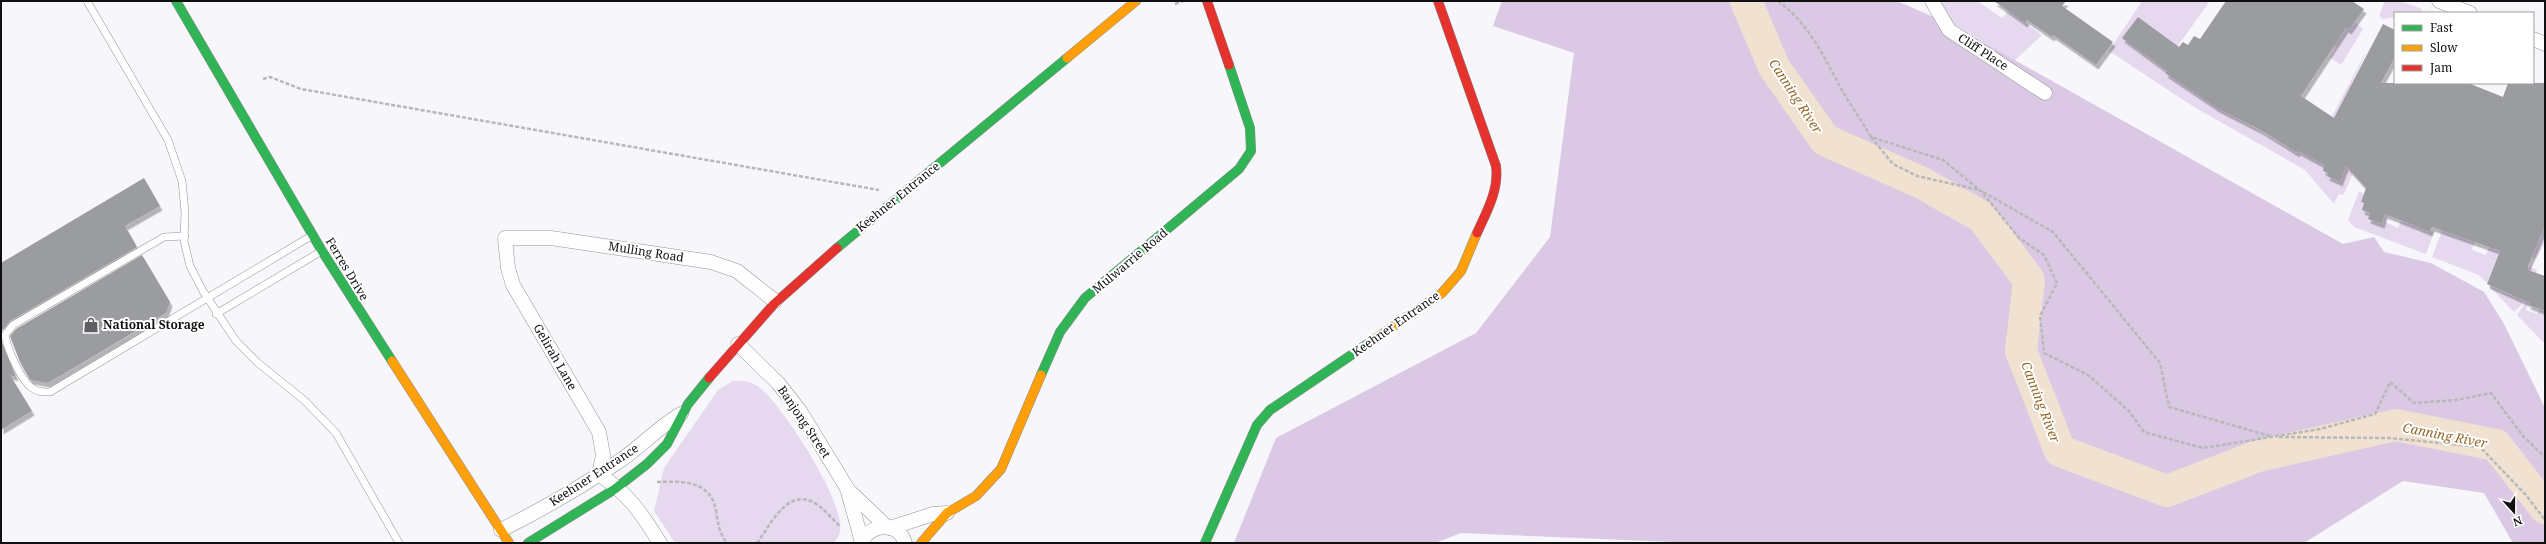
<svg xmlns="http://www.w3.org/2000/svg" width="2546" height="544" font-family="'Noto Serif',serif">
  <defs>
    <filter id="shadow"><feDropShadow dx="2.5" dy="4.5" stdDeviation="0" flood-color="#0004"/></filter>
  </defs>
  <rect width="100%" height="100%" fill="#f6f6fb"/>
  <g fill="#e6d9ef">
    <polygon points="1940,1 1977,1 2002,18 2009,11 2042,35 2013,62 1948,20"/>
    <polygon points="2142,1 2210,1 2169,58 2173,62 2166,73 2201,97 2297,153 2323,115 2331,118 2365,54 2366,54 2351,85 2362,91 2323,171 2328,173 2327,176 2339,182 2346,166 2354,171 2344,194 2338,195 2334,204 2305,170 2194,107 2109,51"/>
    <polygon points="2249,1 2336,28 2343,33 2346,28 2350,29 2355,22 2363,29 2341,65 2330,58 2336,47"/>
    <polygon points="2385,1 2400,1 2422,9 2421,13 2395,13 2395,17 2383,19 2379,16"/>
    <polygon points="2401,178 2385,222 2398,228 2401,221 2434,232 2426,254 2354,227 2348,220 2359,191 2364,194 2361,202 2365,203 2363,210 2382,224 2398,179"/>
    <polygon points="2505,205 2538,240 2540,241 2542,233 2541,230 2545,230 2545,242 2536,259 2495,243 2493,249 2500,251 2487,283 2479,275 2432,257 2444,225 2475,241 2472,250 2486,255"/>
    <polygon points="2530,267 2537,270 2524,302 2514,312 2487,284 2512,296"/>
    <polygon points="2530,295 2531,296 2526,310 2537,314 2539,309 2545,311 2545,344 2517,315"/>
    <path d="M733,381C743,381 751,381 759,387C783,406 846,503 840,532C839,536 836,540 834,543H675L654,511L664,468L718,390Z"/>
  </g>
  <polygon fill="#dbc8e5" points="1502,1 1897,1 1952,25 2343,244 2374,237 2384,252 2431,263 2484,292 2504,324 2545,408 2545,543 2513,543 2484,493 2403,481 2304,543 1697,543 1461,533 1435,543 1234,543 1276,438 1476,333 1550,237 1574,53 1493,26"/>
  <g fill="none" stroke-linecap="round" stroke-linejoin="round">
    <polyline stroke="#f1e1d1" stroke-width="32" points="1746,1 1774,67 1825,140 1922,183 1982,217 2029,280 2021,351 2060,451 2167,491 2258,456 2396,425 2496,445 2545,508"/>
  </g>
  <g fill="#9b9c9f" filter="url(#shadow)">
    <polygon points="1994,1 2066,1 2062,6 2113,42 2096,65 2053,35 2052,37 2027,20 2025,23"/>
    <polygon points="2226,1 2352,1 2364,9 2349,30 2346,28 2301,96 2334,118 2383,24 2395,30 2395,57 2381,83 2468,83 2503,97 2508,83 2545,83 2545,226 2528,266 2528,270 2545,276 2545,311 2528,305 2529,303 2487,284 2500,251 2432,227 2430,232 2385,214 2382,224 2368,219 2370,213 2362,210 2364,203 2361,202 2366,188 2346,166 2340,182 2327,176 2328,173 2323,171 2324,165 2298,151 2297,153 2262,131 2217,108 2165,73 2167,71 2122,38 2138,17 2179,47 2183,42 2188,45 2194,36 2200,39"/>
    <polygon points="144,178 160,206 125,226 137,247 10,321 1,332 1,263"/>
    <polygon points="142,255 170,302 166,313 48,383 30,380 20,362 11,339 10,336 16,329"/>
    <polygon points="1,340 16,377 10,375 32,411 1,430"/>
  </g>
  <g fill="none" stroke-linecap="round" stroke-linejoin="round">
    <defs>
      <g id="lane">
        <polyline points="87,1 168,140 182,181 185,212 184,241 190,266 203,291 236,341 258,363 304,400 336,433 399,543"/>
        <path d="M185,236L164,237L13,325L5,335C7,348 21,381 32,388C38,392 42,392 50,392L311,236"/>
        <polyline points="216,314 320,252"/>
      </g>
      <g id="street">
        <polyline points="1932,1 1949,30 2045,93"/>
        <polyline points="2439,1 2470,13"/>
        <polyline points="2533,39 2545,44"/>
        <polyline points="738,344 778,383 800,411 847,488 862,542"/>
        <polyline points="847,489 887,527"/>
        <polyline points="890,528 933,514 947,513"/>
        <path d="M501,530C541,510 581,487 618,462C641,447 658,427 681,414"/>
        <path d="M660,543C640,511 630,496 599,474L603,455L599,432L513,285L508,268L505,238H551L711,262L737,271L775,301"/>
        <path d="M861,543C869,523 899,521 905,543"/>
      </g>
      <g id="fast">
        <polyline points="176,1 322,251 392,361"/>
        <polyline points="837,248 1067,58"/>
        <polyline points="1041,375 1060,332 1085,298 1239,169 1251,151 1250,128 1229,65"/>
        <polyline points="528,543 615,489 647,464 667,444 688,404 709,378"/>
        <polyline points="1205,543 1257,425 1270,410 1372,341"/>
      </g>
      <g id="slow">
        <polyline points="1067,58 1136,1"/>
        <polyline points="1372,341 1442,293 1461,271 1477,233"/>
        <polyline points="392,361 509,543"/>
        <polyline points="921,543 947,513 976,496 1001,469 1041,375"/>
      </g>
      <g id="jam">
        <polyline points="1207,1 1229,65"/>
        <path d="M1438,1L1496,166C1499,190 1487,211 1477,233"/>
        <polyline points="709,378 774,304 837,248"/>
      </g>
    </defs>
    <use href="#lane" stroke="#949496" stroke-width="8"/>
    <use href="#street" stroke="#949496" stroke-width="15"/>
    <use href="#fast" stroke="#8a8a8c" stroke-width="10"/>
    <use href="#slow" stroke="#8a8a8c" stroke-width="10"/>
    <use href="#jam" stroke="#8a8a8c" stroke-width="10"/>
    <g stroke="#b8b8b9" stroke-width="2.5" stroke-dasharray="4 2" stroke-linecap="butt">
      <path d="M1778,1C1808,23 1824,56 1840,87C1850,104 1861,120 1871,137L1943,160L1982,192L2019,238L2044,255L2057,283L2040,316L2044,353L2088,375L2129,411L2144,432L2203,448L2320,429L2375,414L2390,382L2414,403L2456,400L2491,393L2523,436L2545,457"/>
      <polyline points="1175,4 1183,1"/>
      <polyline points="263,79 270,77 301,89 879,190"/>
      <polyline points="1871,137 1893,164 1917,176 1979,190"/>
      <polyline points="1983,192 2053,232 2160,363 2169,407 2270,436"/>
      <polyline points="2279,437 2390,438 2480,447 2526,495 2545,520"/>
      <path d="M657,482C682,481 711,480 716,511C718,523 719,533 727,543"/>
      <path d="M757,543C771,525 788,484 818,505C826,511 833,520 840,526"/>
    </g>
    <use href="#lane" stroke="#fefefe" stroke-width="7"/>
    <use href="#street" stroke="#fefefe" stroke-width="14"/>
    <use href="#fast" stroke="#30b455" stroke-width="9"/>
    <use href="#slow" stroke="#ff9f0a" stroke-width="9"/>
    <use href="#jam" stroke="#e5322d" stroke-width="9"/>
  </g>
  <defs>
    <symbol id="shop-bare" viewBox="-9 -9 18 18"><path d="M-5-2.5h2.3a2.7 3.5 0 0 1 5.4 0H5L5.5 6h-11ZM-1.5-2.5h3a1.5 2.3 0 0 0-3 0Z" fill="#606062" stroke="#fff" stroke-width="2.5" paint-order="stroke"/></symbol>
  </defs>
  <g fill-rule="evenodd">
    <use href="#shop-bare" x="80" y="314" width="22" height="22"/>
  </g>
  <g text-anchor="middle" stroke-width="4" stroke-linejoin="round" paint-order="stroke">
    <g font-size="12" fill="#101010" stroke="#fff">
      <text transform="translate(1983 52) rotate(33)" y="4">Cliff Place</text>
      <text transform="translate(898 197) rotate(-39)" y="4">Keehner Entrance</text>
      <text transform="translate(646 252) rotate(9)" y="4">Mulling Road</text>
      <text transform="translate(1130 261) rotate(-40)" y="4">Mulwarrie Road</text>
      <text transform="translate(347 269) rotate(59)" y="4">Ferres Drive</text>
      <text transform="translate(1396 324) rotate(-35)" y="4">Keehner Entrance</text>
      <text transform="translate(555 357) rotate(60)" y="4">Gelirah Lane</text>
      <text transform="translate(804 422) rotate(56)" y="4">Banjong Street</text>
      <text transform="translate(594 475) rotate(-33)" y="4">Keehner Entrance</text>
    </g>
    <g font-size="12" font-weight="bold" fill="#101010" stroke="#fff" text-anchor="start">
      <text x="103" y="329">National Storage</text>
    </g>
    <g font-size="13" font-style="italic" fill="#936728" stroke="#fff">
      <text transform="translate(1796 96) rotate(57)" y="5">Canning River</text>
      <text transform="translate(2041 402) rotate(69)" y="5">Canning River</text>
      <text transform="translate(2445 435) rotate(11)" y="5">Canning River</text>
    </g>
  </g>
  <rect width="2546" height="544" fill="none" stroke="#101010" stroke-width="4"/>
  <rect x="2394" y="12" width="140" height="72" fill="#ffffff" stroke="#9f9f9f"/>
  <rect x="2402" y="25" width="20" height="6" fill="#30b455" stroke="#9f9f9f"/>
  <text x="2430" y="32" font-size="12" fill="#101010">Fast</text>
  <rect x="2402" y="45" width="20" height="6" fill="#ff9f0a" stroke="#9f9f9f"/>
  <text x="2430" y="52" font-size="12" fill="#101010">Slow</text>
  <rect x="2402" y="65" width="20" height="6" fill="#e5322d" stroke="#9f9f9f"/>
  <text x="2430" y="72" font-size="12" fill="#101010">Jam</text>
  <g transform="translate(2514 512) rotate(159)" stroke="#ffffff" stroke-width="3" paint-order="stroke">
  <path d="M0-3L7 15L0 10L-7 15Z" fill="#101010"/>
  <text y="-6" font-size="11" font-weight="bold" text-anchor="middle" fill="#101010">N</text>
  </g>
</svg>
